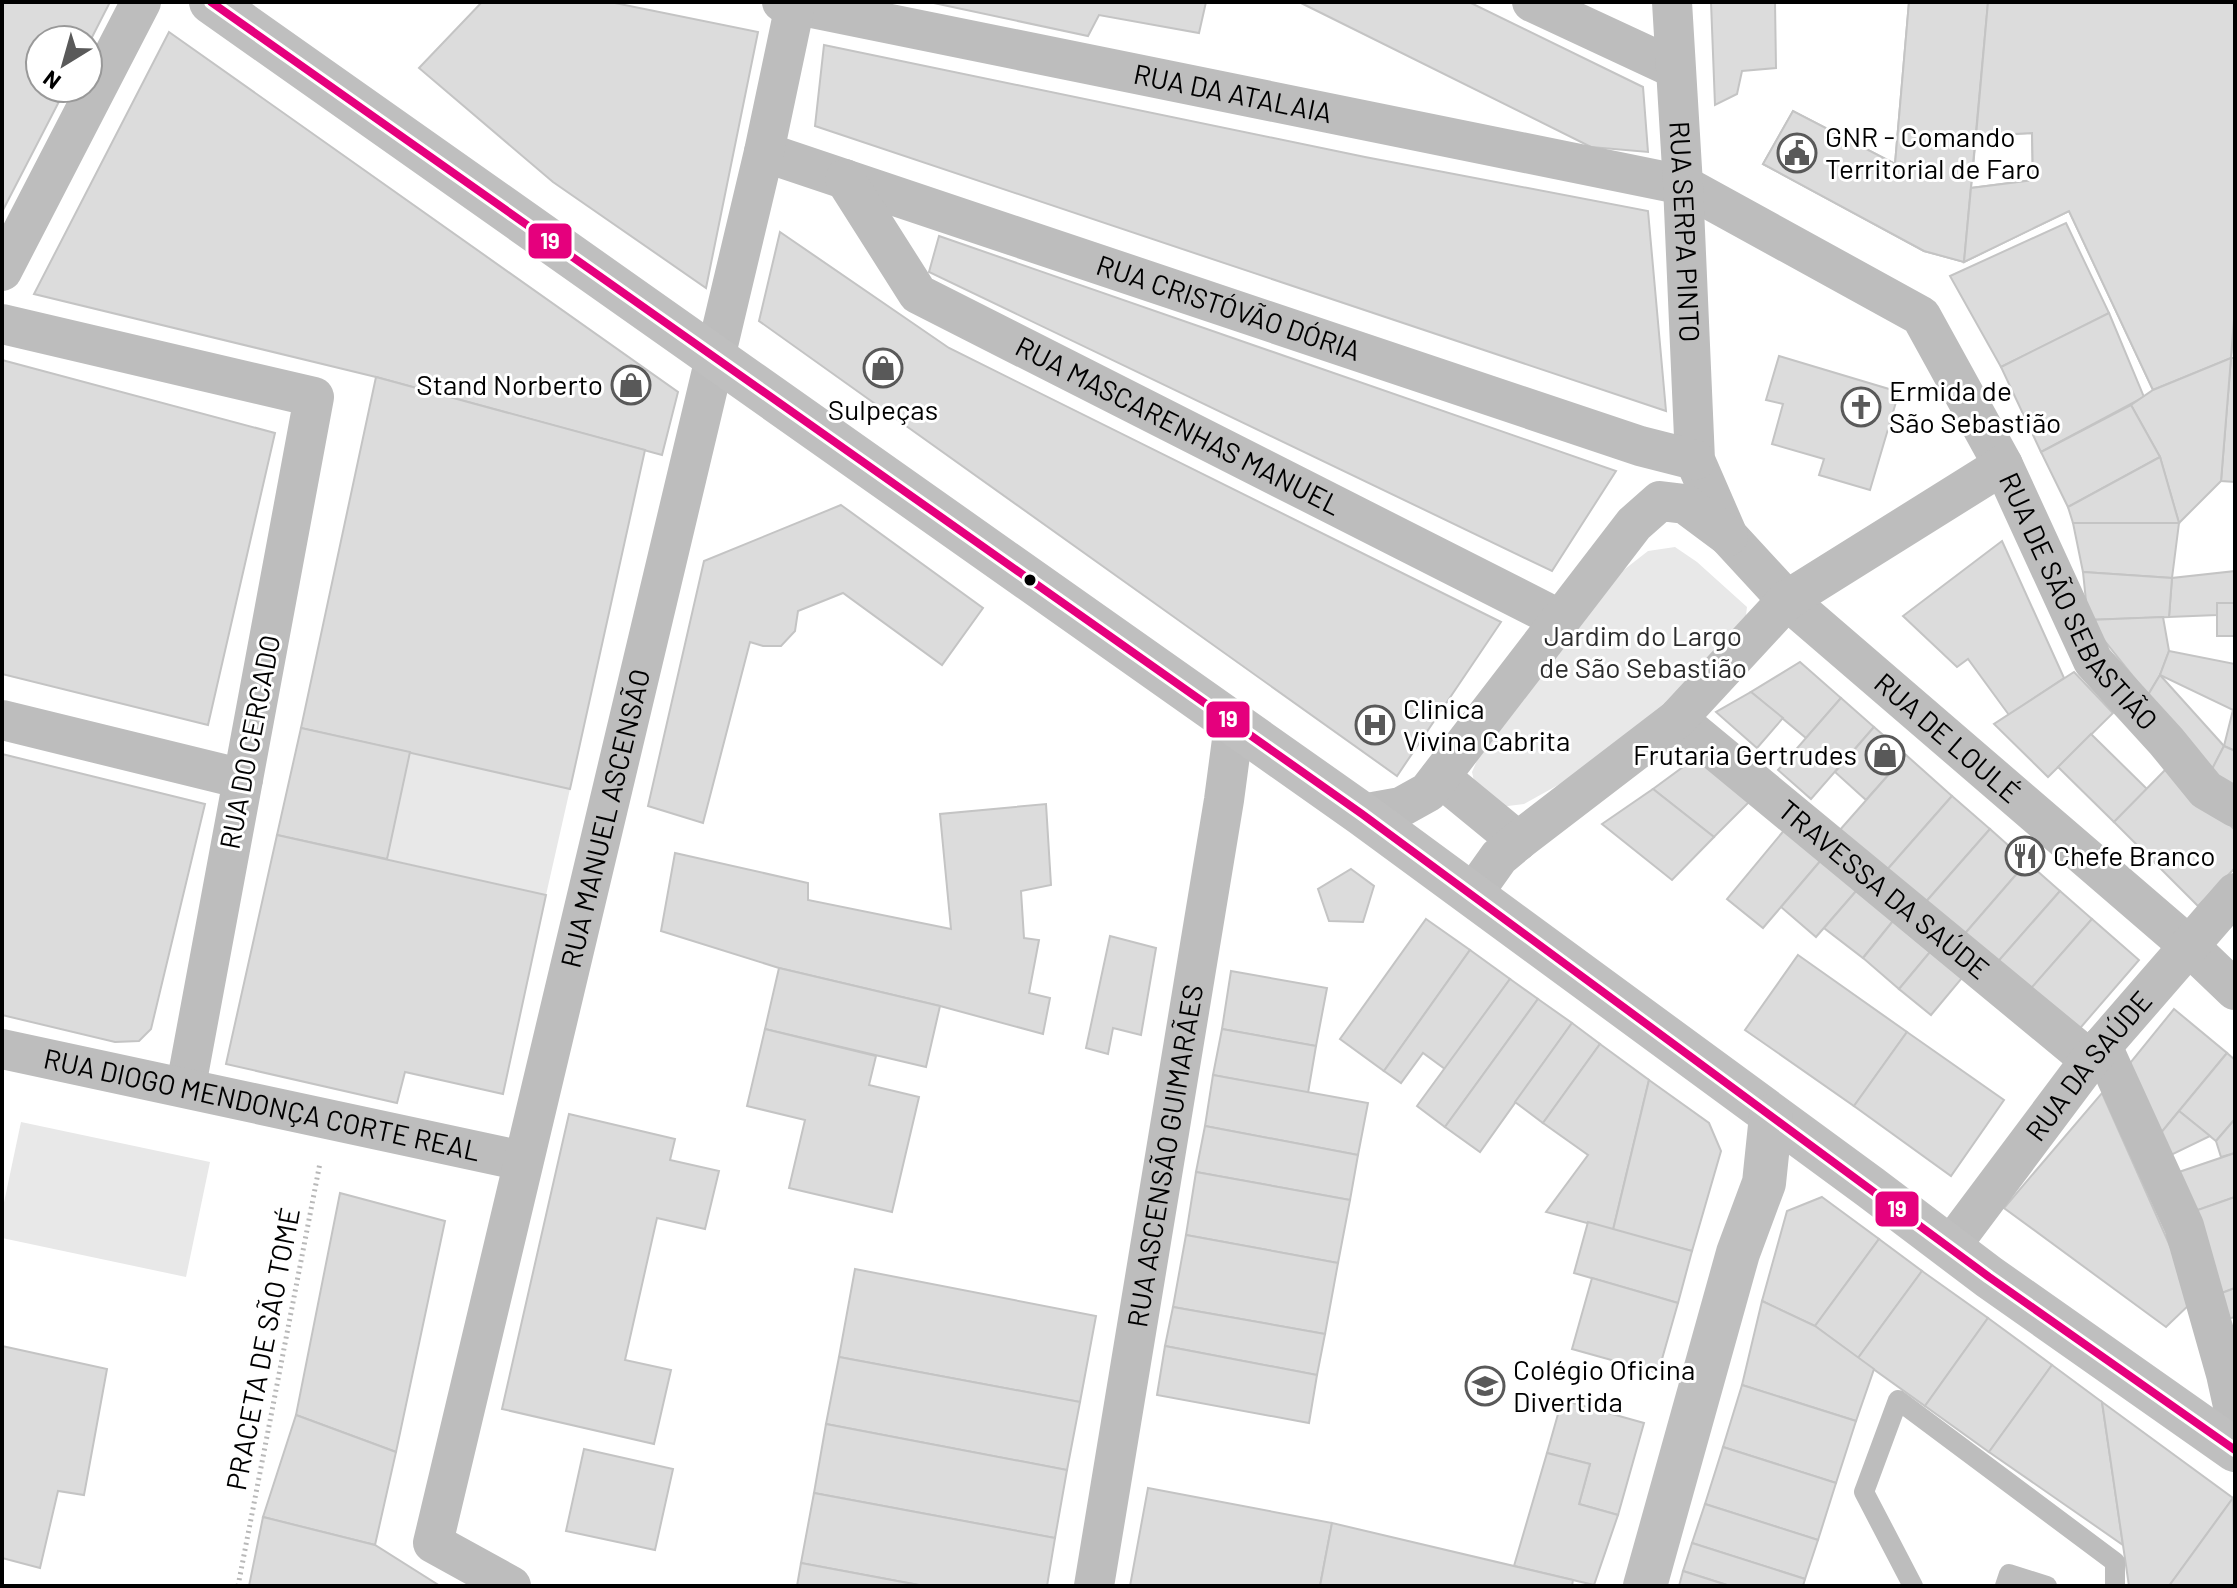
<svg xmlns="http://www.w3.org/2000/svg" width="2237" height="1588" font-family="Barlow,sans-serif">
  <rect width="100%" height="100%" fill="#fff"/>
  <g fill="#e8e8e8">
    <polygon points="1675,547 1697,562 1747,607 1744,632 1677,719 1524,804 1500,807 1477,794 1472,772 1483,747 1616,576 1648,551"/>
    <polygon points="410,752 570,789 546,895 387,859"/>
    <polygon points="21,1122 210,1162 186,1277 2,1238 2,1212"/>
  </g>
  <g fill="#dcdcdc" stroke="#c4c4c4" stroke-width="2" fill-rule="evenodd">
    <polygon points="2,2 110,2 88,45 88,40 40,40 40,88 66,88 2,212"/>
    <polygon points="482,2 610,2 758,32 706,288 553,182 419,68"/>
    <polygon points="929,2 1206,2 1199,33 1099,15 1088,36"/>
    <polygon points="1299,2 1469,2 1643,87 1648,152 1591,147"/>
    <polygon points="1711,2 1775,2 1776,68 1742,71 1737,94 1715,105"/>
    <path d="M1909,2H2235V306L2231,358L2153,390L2069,211L1964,262L1924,251L1763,164L1793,111L1895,164ZM2187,122L2188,166L2068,177L2066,127ZM2032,133L2033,180L1971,188L1976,136ZM2201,210L2206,262L2123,268L2115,218Z"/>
    <polygon points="1909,2 1988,2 1964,262 1924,251 1763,164 1793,111 1895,164"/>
    <polygon points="1988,2 2235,2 2235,306 2231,358 2153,390 2069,211 1964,262 1971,188 2033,180 2032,133 1976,136"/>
    <polygon points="169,32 678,392 662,455 376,377 34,294"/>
    <polygon points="824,45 1365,157 1648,211 1666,411 815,126"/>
    <polygon points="2066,223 2109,313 2001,367 1950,276"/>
    <polygon points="780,232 949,348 1501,622 1397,776 759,321"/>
    <polygon points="939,236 1616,471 1552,571 929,272"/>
    <polygon points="2109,313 2144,397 2041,452 2001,367"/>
    <polygon points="1779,356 1899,392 1870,490 1819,475 1824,459 1772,444 1783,404 1766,400"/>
    <polygon points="2231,358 2235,358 2235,482 2221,481"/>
    <polygon points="2231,358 2221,481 2179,523 2160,457 2131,405 2153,390"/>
    <polygon points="2,360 275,433 208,725 2,674"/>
    <polygon points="376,377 645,450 570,789 301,728"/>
    <polygon points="2131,405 2160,457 2068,507 2041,452"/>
    <polygon points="2160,457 2179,523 2073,523 2068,507"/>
    <polygon points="841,505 983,608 942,665 843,593 798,611 795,631 781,646 763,646 750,642 703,823 648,806 704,561"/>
    <polygon points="2073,523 2179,523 2172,578 2083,572"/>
    <polygon points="2002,541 2064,678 2009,715 1968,659 1957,667 1903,616"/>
    <polygon points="2235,563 2235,603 2217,603 2217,615 2169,617 2172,578 2235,571"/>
    <polygon points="2083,572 2172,578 2169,617 2088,620"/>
    <rect x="2217" y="603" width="18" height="33"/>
    <polygon points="2163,617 2169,651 2160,675 2148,695 2088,620"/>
    <polygon points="2169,651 2235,664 2235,711 2160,675"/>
    <polygon points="1800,662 1841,698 1806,738 1751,692"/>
    <polygon points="2074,672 2113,713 2048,777 1994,724"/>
    <polygon points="2160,675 2224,746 2210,773 2148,695"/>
    <polygon points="1751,692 1783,718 1757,748 1716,712"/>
    <polygon points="1841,698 1874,727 1811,799 1778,770"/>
    <polygon points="2233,710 2235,711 2235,751 2224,746"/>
    <polygon points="1874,727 1906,755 1866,800 1835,772"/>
    <polygon points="301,728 410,752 387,859 277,835"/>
    <polygon points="2091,734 2147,789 2114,822 2058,767"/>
    <polygon points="2224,746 2235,751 2235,787 2210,773"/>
    <polygon points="1702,753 1753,798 1714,837 1653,789"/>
    <polygon points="2,754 205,804 151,1029 139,1041 115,1042 2,1015"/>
    <polygon points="1906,755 1952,796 1886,871 1839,831"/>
    <polygon points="2169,766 2235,830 2235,868 2198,906 2114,822"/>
    <polygon points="1653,789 1714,837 1672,880 1602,824"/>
    <polygon points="1952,796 1990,829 1924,904 1886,871"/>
    <polygon points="1046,804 1051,885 1021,891 1024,938 1039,940 1029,993 1050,998 1043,1034 940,1006 779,968 661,931 675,853 808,883 808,900 951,929 940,814"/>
    <polygon points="1786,828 1822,859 1763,928 1727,899"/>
    <polygon points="1990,829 2027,862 1962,937 1924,904"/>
    <polygon points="277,835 546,895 503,1094 405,1072 397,1103 226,1064"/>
    <polygon points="1822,859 1857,890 1816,937 1781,907"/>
    <polygon points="2027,862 2060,891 1995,965 1962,937"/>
    <polygon points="1351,869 1374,886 1363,922 1329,921 1318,889"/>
    <polygon points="1857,890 1893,921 1863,958 1824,928"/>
    <polygon points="2060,891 2092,919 2027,993 1995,965"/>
    <polygon points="1426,919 1470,950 1384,1071 1340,1039"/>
    <polygon points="2092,919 2139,960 2075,1034 2027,993"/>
    <polygon points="1893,921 1930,952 1899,989 1863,958"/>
    <polygon points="1110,936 1156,948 1141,1035 1113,1028 1108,1054 1086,1048"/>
    <polygon points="1470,950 1510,979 1445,1069 1423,1053 1401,1083 1384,1071"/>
    <polygon points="1930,952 1962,978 1931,1015 1899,989"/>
    <polygon points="1798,955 1907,1032 1854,1106 1745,1030"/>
    <polygon points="779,968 940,1006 926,1067 765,1029"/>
    <polygon points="1231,971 1327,988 1316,1046 1222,1029"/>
    <polygon points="1510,979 1538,999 1445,1127 1417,1106"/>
    <polygon points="1538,999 1572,1023 1480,1152 1445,1127"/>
    <polygon points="2174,1009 2227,1053 2160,1134 2126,1068"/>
    <polygon points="1572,1023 1600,1044 1543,1123 1515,1102"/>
    <polygon points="765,1029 876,1056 869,1085 919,1097 892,1212 789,1188 805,1120 747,1106"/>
    <polygon points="1222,1029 1316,1046 1308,1093 1213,1075"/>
    <polygon points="1907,1032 2004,1100 1951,1176 1854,1106"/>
    <polygon points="1600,1044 1649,1080 1613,1230 1546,1212 1588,1155 1543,1123"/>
    <polygon points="2227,1053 2235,1060 2235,1119 2216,1141 2179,1111"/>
    <polygon points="1213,1075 1368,1103 1358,1155 1205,1126"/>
    <polygon points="1649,1080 1709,1123 1721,1151 1692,1251 1613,1230"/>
    <polygon points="2102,1093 2194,1300 2166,1327 2004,1208"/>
    <polygon points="2179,1111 2210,1136 2171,1155 2160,1134"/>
    <polygon points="569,1114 675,1139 670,1160 719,1171 705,1229 657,1218 625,1360 671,1370 654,1444 502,1409"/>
    <polygon points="2235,1119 2235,1153 2221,1157 2216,1141"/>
    <polygon points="1205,1126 1358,1155 1350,1200 1196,1172"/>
    <polygon points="2235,1153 2235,1197 2192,1212 2179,1172"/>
    <polygon points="1196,1172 1350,1200 1338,1263 1186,1235"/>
    <polygon points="340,1193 445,1221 396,1452 296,1415"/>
    <polygon points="1822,1197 1879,1239 1815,1326 1762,1301 1787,1211"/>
    <polygon points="2235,1197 2235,1288 2219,1294 2192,1212"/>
    <polygon points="1588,1222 1692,1251 1678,1303 1574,1273"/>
    <polygon points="1186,1235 1338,1263 1325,1334 1173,1307"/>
    <polygon points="1879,1239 1922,1271 1858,1358 1815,1326"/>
    <polygon points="855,1269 1096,1316 1080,1402 839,1357"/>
    <polygon points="1922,1271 1988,1318 1925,1406 1858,1358"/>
    <polygon points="1592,1278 1678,1303 1658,1373 1572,1349"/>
    <polygon points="2235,1288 2235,1317 2227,1319 2219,1294"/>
    <polygon points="1762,1301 1815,1326 1874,1369 1856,1421 1742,1385"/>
    <polygon points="1173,1307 1325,1334 1317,1375 1165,1346"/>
    <polygon points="1988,1318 2052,1365 1989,1452 1925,1406"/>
    <polygon points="2,1346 107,1369 84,1495 58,1491 40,1568 2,1558"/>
    <polygon points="1165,1346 1317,1375 1309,1423 1157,1395"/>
    <polygon points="839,1357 1080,1402 1067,1470 826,1424"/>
    <polygon points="2052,1365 2102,1402 2123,1545 1989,1452"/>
    <polygon points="1742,1385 1856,1421 1836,1483 1723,1447"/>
    <polygon points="1562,1400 1644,1423 1618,1515 1579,1504 1590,1464 1547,1453"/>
    <polygon points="2102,1402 2233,1498 2169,1586 2129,1586"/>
    <polygon points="296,1415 396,1452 375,1545 263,1517"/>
    <polygon points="826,1424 1067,1470 1055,1538 814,1493"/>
    <polygon points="1723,1447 1836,1483 1818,1540 1705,1504"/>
    <polygon points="584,1449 673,1469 655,1550 566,1531"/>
    <polygon points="1547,1453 1590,1464 1579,1504 1618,1515 1594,1585 1514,1566"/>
    <polygon points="1148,1488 1332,1523 1320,1586 1130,1586"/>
    <polygon points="814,1493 1055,1538 1047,1586 924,1586 801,1563"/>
    <polygon points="2233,1498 2235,1586 2169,1586"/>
    <polygon points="1705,1504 1818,1540 1805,1579 1692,1543"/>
    <polygon points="263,1517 375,1545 440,1586 249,1586"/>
    <polygon points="1332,1523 1573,1580 1572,1586 1320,1586"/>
    <polygon points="1692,1543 1805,1579 1803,1586 1730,1586 1683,1571"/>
    <polygon points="801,1563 924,1586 797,1586"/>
    <polygon points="1683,1571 1730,1586 1679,1586"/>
  </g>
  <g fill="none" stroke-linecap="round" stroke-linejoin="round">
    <polyline stroke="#b8b8b8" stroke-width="5" stroke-dasharray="2 4" stroke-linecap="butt" points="238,1586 320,1163"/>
    <g stroke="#bdbdbd" stroke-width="20">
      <polyline points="1913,1586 1864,1492 1898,1400 2115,1562 2115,1586"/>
      <polyline points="2005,1586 2009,1574 2047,1586"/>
    </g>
    <g stroke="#bdbdbd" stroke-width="40">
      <path id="s1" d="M782,2L1683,185L1921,316L2003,465L2093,661L2166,741L2206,790L2235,807"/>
      <polyline points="1532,2 1674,68"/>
      <path id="s2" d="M1672,2L1683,185L1695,460L1728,536L1787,600L2189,946L2235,990"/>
      <path id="s3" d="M764,152L1640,446L1695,460"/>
      <path id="s4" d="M845,179L918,294L1559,619"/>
      <polyline points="2,271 141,2"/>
      <polyline points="2,324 314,397 186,1086"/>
      <path id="s5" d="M1677,719L2090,1060"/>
      <polyline points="2,720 243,779"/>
      <polyline points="1440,777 1518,841"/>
      <polyline points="1362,814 1401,807 1428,792 1634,524 1660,501 1685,504 1728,536"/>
      <polyline points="1472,895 1499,857 1518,841 1677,719 1787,600 2003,465"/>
      <polyline points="2102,1046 2184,1226 2226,1374 2235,1415"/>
      <path id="s6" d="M2,1049L523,1161"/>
      <path id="s7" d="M1950,1247L2090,1060L2235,893"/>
      <path id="s8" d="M511,1586L433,1543L764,152L795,5"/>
      <path id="s9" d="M1094,1586L1224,800L1234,725"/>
    </g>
    <g stroke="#bfbfbf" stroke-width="44">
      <polyline points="211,2 1362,814 1870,1187 1989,1277 2235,1450"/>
      <polyline points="1645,1586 1738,1253 1764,1183 1771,1116"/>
    </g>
    <defs>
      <polyline id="bus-1" points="211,2 1362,814 1989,1277 2235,1450"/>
    </defs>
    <use href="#bus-1" stroke="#fff" stroke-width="14"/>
    <use href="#bus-1" stroke="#e5007d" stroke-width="8"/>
  </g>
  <defs>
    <symbol id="civic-ring" viewBox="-11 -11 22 22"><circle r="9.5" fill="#fff" stroke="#595959" stroke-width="1.5"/><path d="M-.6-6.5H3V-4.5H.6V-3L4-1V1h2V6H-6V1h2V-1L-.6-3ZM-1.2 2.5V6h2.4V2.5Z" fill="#595959"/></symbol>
    <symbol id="shop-ring" viewBox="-11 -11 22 22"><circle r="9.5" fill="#fff" stroke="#595959" stroke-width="1.5"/><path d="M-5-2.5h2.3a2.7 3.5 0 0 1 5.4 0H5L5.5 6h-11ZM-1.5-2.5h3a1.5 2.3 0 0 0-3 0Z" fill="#595959"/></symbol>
    <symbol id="church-ring" viewBox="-11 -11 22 22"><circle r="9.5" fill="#fff" stroke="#595959" stroke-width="1.5"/><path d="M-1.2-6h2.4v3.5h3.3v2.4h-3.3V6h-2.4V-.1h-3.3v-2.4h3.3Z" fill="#595959"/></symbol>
    <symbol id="hospital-ring" viewBox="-11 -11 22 22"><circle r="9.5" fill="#fff" stroke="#595959" stroke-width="1.5"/><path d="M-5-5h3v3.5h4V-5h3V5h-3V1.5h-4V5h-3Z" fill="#595959"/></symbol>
    <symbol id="restaurant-ring" viewBox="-11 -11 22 22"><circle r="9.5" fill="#fff" stroke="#595959" stroke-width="1.5"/><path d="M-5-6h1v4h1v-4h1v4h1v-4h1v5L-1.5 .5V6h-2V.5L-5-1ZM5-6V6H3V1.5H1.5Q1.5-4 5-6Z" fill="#595959"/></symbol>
    <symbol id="school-ring" viewBox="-11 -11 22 22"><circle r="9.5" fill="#fff" stroke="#595959" stroke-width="1.5"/><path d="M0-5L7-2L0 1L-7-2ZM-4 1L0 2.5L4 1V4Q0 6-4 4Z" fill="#595959"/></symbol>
  </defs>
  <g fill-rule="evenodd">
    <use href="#civic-ring" x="1775" y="131" width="44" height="44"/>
    <use href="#shop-ring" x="861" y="346" width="44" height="44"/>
    <use href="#shop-ring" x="609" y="363" width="44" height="44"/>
    <use href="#church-ring" x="1839" y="385" width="44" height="44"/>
    <use href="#hospital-ring" x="1353" y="703" width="44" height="44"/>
    <use href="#shop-ring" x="1863" y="733" width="44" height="44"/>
    <use href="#restaurant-ring" x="2003" y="834" width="44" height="44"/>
    <use href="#school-ring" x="1463" y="1364" width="44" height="44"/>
  </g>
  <circle fill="#000" stroke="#fff" stroke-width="3" cx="1030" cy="580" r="7"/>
  <g text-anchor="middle" stroke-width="6" stroke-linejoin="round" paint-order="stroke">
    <g font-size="28" fill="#000" stroke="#fff">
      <text dy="10" stroke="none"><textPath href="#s1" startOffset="460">RUA DA ATALAIA</textPath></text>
      <text dy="10" stroke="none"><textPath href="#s2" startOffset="230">RUA SERPA PINTO</textPath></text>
      <text dy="10" stroke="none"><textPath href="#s3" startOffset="490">RUA CRISTÓVÃO DÓRIA</textPath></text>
      <text dy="10" stroke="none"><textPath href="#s4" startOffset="428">RUA MASCARENHAS MANUEL</textPath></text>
      <text dy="10" stroke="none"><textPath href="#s1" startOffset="1518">RUA DE SÃO SEBASTIÃO</textPath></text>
      <text dy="10" stroke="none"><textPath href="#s2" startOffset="840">RUA DE LOULÉ</textPath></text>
      <text transform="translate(250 742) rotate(-79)" y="10">RUA DO CERCADO</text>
      <text dy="10" stroke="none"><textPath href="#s8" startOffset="834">RUA MANUEL ASCENSÃO</textPath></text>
      <text dy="10" stroke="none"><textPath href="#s5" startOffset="268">TRAVESSA DA SAÚDE</textPath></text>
      <text dy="10" stroke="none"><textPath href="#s7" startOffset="228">RUA DA SAÚDE</textPath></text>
      <text dy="10" stroke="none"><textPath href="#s6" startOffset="266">RUA DIOGO MENDONÇA CORTE REAL</textPath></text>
      <text dy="10" stroke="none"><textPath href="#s9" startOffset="436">RUA ASCENSÃO GUIMARÃES</textPath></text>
      <text transform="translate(263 1349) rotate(-79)" y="10">PRACETA DE SÃO TOMÉ</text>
    </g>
    <g font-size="28" fill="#000" stroke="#fff" text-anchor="start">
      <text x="1825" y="147">GNR - Comando<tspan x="1825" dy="32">Territorial de Faro</tspan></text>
      <text x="603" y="395" text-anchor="end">Stand Norberto</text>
      <text x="1889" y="401">Ermida de<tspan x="1889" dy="32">São Sebastião</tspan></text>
      <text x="883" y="420" text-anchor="middle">Sulpeças</text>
      <text x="1403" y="719">Clinica<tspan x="1403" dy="32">Vivina Cabrita</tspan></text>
      <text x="1857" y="765" text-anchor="end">Frutaria Gertrudes</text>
      <text x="2053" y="866">Chefe Branco</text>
      <text x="1513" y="1380">Colégio Oficina<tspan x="1513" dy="32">Divertida</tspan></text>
    </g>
    <g font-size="28" fill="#2d2d2d" stroke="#fff">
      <text x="1643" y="646">Jardim do Largo<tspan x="1643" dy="32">de São Sebastião</tspan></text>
    </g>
  </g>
  <g stroke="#fff" stroke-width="3">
    <rect x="527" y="222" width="46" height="38" rx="8" fill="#e5007d"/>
    <rect x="1205" y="700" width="46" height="39" rx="8" fill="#e5007d"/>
    <rect x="1874" y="1190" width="46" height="38" rx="8" fill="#e5007d"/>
  </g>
  <g font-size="22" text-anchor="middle" font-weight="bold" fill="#fff">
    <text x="550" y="249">19</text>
    <text x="1228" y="727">19</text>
    <text x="1897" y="1217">19</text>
  </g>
  <rect width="2237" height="1588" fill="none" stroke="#000000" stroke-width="8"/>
  <g transform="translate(64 64) rotate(217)"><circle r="38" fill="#ffffff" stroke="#999999" stroke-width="2"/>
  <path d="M0-6L14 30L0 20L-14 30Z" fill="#595959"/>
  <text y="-12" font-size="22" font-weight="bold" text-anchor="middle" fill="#000000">N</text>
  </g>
</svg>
